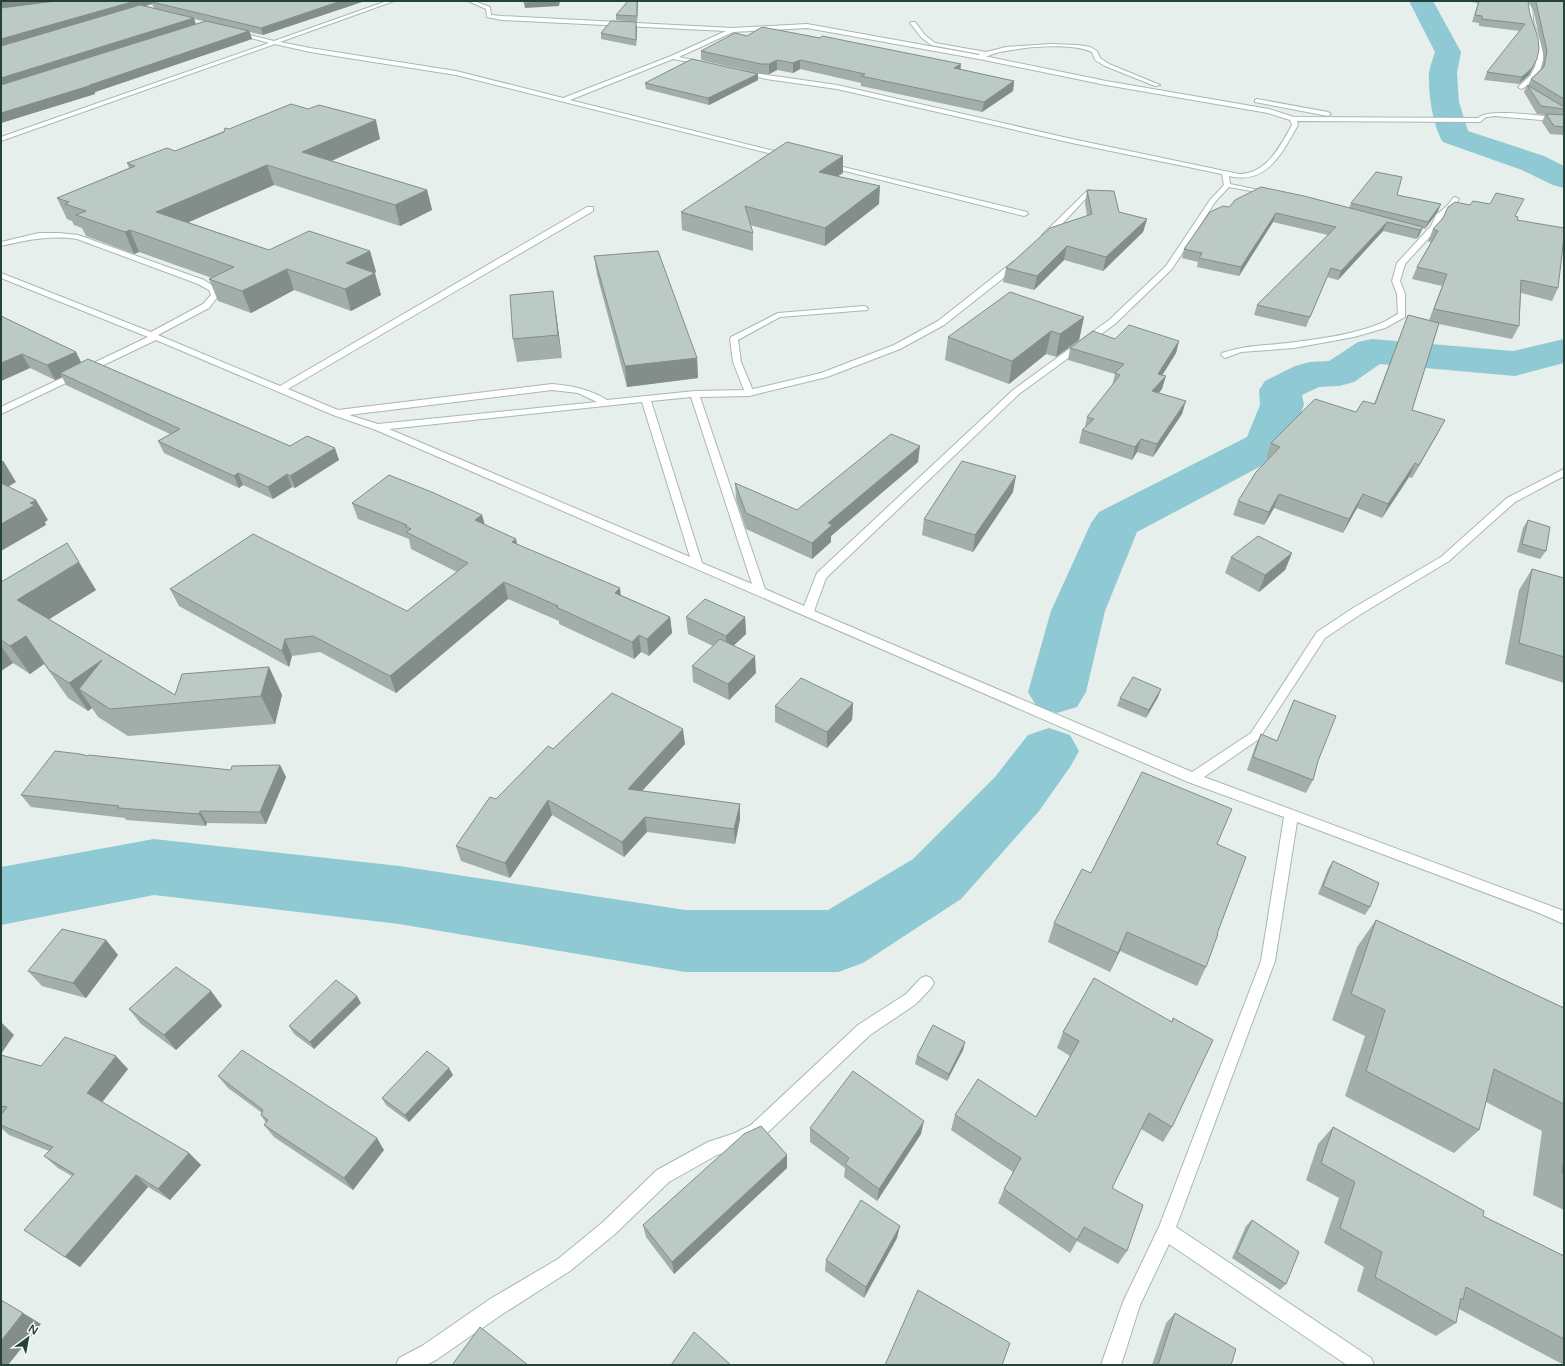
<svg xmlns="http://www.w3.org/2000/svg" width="1565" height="1366" font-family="'Varela Round',sans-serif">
  <rect width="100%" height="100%" fill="#e6efeb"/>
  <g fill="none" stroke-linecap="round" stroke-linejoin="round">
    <g fill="#8ec9d4" fill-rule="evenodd">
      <path d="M1409,1H1433L1461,52L1457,73L1459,102L1468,131L1544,156L1564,166V188L1553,185L1522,170L1443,142C1433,127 1428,92 1429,73C1430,66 1433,59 1435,52Z"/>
      <polygon points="1372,339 1513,351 1564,339 1564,363 1515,376 1380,364 1354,382 1339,386 1319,387 1302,395 1304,405 1289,445 1282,455 1137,532 1105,611 1086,692 1077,707 1057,713 1037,707 1028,692 1051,611 1091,523 1099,512 1247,437 1260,405 1259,390 1265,381 1295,366 1310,362 1329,361 1358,342"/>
      <polygon points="1049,728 1070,735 1079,751 1070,767 1039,811 961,899 863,963 838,972 685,972 399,924 154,895 1,925 1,867 154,839 399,866 685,910 828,910 913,859 995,777 1028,735"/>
    </g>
    <defs>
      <g id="lane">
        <path d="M911,22H915L925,35L935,43L986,52L1006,47L1052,44L1078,45L1090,47L1097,51L1100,58L1109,64L1160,85L1155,86L1105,66L1095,60L1092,52C1070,42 1024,47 1000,52C993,53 984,59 977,58V56L980,54L931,45L921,37L910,23Z"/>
        <polygon points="864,306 868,308 867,310 780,317 738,340 741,362 754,393 749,396 746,395 733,362 730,339 731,337 778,313"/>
      </g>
      <g id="street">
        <path d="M387,1H394L280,42L310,48L456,71L563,98L671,56L726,31L501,20L487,17L486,9L468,1H474L490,7L491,15L501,16L732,28L807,24L979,55L1106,81L1269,109L1294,117L1478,118C1489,107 1547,117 1564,118V122L1495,116L1486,117L1480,122L1297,121L1298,125C1282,153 1267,185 1229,176L1230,184L1273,193V195L1229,187L1215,202L1172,269L1115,324L1019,394L826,578L814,611L1192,772L1251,733L1317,632L1353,608L1441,557L1507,498L1564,469V476L1515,502L1449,561L1361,614L1325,638L1259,739L1204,777L1564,911V924L1539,913L1297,822L1275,961L1176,1227L1371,1358L1374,1365H1347L1169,1244L1140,1305L1121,1365H1101L1123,1302L1159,1227L1261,961L1284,817L1188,782L376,430L333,415L156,340L1,414V407L148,337L1,278V273L151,332L203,304L211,295L209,290L198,284L77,239C50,235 27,240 1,246V242L39,233H59L78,235L204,280L215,287L219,295L209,308L158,335L280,386L587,207H593V211L288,389L338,410L552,384C572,386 590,389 607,400L695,391L749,390L821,373L894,345L938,321L1014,261H1020V265L944,325L900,349L827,377L749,396L700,397L765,589L804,606L817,573L1013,390L1109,320L1166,266L1210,200L1224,185L1222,174L1072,143L837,89L766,79L740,73V71L837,85L1072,139L1239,174C1267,174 1280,146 1292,125L1290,120L1268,113L1106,85L979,59L807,28L733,32L679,57L706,63V65L673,59L570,100L790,155V157L788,158L456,75L310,52L275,44L1,141V137L269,43L233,33V31L274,41ZM552,390L578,393L597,402L378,424L349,415ZM691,397L752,584L702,563L651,401ZM642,402L690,557L389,429Z"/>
        <path d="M1522,1H1527C1535,10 1531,13 1534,24C1537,33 1541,41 1543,51C1545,66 1535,84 1521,89L1518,87L1530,76L1535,67L1537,56L1536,45L1528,20L1527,8Z"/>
        <polygon points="1257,99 1328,112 1331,114 1328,116 1255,102 1255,100"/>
        <polygon points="827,163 1027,212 1028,214 1024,216 825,166 825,164"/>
        <polygon points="1089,190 1092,192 1091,193 1048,239 1042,239 1042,235 1087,191"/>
        <path d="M1455,197L1459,199L1453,209L1442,218L1437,229L1405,264L1400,281L1405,294V317L1385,328L1354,337L1294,348L1241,352L1225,358L1221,355L1222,353C1249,344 1268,346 1295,342C1321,339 1355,334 1379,324C1385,322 1392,317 1398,314L1397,294L1392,281L1397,263L1431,226L1436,215L1447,206L1453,198Z"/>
        <polygon points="926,976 931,978 934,983 931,988 916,1004 870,1035 763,1137 738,1149 717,1155 669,1182 615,1234 570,1271 504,1313 436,1360 426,1365 396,1365 399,1358 422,1346 490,1299 558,1259 603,1222 657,1170 708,1142 735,1133 751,1125 858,1025 906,994 921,978"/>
      </g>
    </defs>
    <use href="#lane" stroke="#a8b8b2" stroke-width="2"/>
    <use href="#street" stroke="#a8b8b2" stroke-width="2"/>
    <use href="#lane" fill="#fff" fill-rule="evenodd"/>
    <use href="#street" fill="#fff" fill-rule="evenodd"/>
  </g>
  <g fill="#a1aea9" fill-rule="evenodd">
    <path d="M1,1H365L263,35L250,32L252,39L95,92V94L1,123ZM152,4L154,8L145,6ZM194,19L204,21L196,24Z"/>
    <polygon points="628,1 638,1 637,22 616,20 616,15"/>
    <polygon points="1465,1 1564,1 1564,135 1550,134 1542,122 1545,115 1537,114 1524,92 1527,85 1528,85 1531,79 1541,69 1544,58 1533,9 1528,2 1534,66 1529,75 1519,84 1484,80 1487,72 1520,31 1479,26 1479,23 1472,22 1478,3"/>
    <polygon points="637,28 636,46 601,39 601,33"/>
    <polygon points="747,36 960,69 1014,81 1013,91 982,112 861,86 861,83 800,69 793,73 777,70 769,74 761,74 701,60 701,51"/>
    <polygon points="758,74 758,80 709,105 646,89 645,83"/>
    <polygon points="229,129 380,139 332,161 427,190 432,210 400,226 274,185 188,222 269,250 370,251 376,272 374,273 381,295 351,311 294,290 251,313 218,301 209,279 212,278 139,252 134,254 86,236 82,228 74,225 72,221 67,219 57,198 129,168 127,163 175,151"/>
    <polygon points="843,173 837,176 879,204 825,246 750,225 753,233 753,251 682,230 681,212"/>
    <polygon points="1087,190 1119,212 1147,219 1143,232 1103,271 1064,260 1034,290 1003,282 1006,268 1087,216 1085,203"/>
    <polygon points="1397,195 1438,211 1425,229 1422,228 1419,236 1416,239 1383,231 1338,280 1327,277 1306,327 1254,315 1257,305 1328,235 1273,222 1239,276 1197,267 1198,262 1182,258 1184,249 1229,207 1349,208 1351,203"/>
    <polygon points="1516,216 1517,220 1558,288 1552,301 1521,293 1519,326 1512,339 1439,324 1412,410 1445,420 1438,433 1412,478 1409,477 1382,518 1357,508 1343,533 1274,508 1264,525 1233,515 1238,501 1269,458 1266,457 1271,443 1356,412 1374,404 1403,328 1408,315 1429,320 1442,286 1412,279 1417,267 1431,242 1428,242 1433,229"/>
    <polygon points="594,256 697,358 698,378 627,387 597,275"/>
    <polygon points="556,313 562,358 517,362 513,339"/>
    <polygon points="1,316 76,352 81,363 290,446 339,460 295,488 292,487 273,499 243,485 239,488 164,453 158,441 170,434 66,385 62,377 55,380 30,368 1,381"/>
    <polygon points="1084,317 1079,340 1056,357 1046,354 1009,384 945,360 948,337"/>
    <polygon points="1115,339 1179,341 1176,353 1162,375 1162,389 1159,393 1182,414 1153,457 1137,452 1132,460 1079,443 1082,430 1085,427 1087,417 1112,386 1115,374 1068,360 1070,348"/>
    <polygon points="918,462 831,536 831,542 812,559 746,529 736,499 735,483 797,510"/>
    <polygon points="1013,492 973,552 922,535 924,519"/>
    <polygon points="352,503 482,515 485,525 516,539 517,544 621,595 670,617 672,633 649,656 641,652 634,659 559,624 559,621 508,599 396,693 320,652 292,656 289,667 179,606 170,589 407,611 457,572 411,549 409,539 358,519"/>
    <polygon points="1528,520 1546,551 1540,559 1517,552 1523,528"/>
    <polygon points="1292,553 1285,570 1259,592 1225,573 1231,557"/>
    <polygon points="1532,569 1564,578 1564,683 1505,664 1519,590"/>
    <polygon points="1,582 96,590 49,619 175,695 269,667 282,695 275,724 128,736 98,717 92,708 88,711 68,698 44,664 30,674 13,663 1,671"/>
    <polygon points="686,617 745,617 746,634 733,646 756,673 729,700 693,682 692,666 713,646 688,634"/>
    <polygon points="1161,689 1158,697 1146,718 1117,706 1120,698"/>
    <polygon points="1294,700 1318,761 1313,780 1306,793 1247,770 1255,747 1261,734 1277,741"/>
    <polygon points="853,703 852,720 827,748 775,722 775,706"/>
    <polygon points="685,744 642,791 740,804 740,819 735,844 647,832 624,857 552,815 510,878 461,861 456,846 496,799 553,749"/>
    <polygon points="88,756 231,770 280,765 286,777 266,824 207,823 206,826 126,820 125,818 31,807 21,795"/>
    <polygon points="1217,844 1217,934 1206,967 1197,986 1120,951 1110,972 1048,942 1054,923 1091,873"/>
    <polygon points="1333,861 1370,907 1365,915 1318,894 1328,869"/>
    <polygon points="1376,920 1564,1008 1564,1210 1533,1195 1542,1131 1486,1102 1479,1130 1454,1153 1345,1096 1365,1036 1332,1020 1357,947"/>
    <polygon points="106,940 118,955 86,998 42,986 28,971"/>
    <polygon points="1094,978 1172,1127 1163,1142 1141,1129 1112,1188 1127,1251 1118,1264 1077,1241 1070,1253 998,1203 1004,1189 1013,1172 951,1130 955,1115 1036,1117 1070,1056 1057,1048 1063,1032"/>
    <polygon points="211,991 222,1006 176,1050 141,1024 129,1009"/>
    <polygon points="361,1003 314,1049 294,1034 289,1026"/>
    <polygon points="965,1042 963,1050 947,1081 915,1064 917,1056"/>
    <polygon points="1,1055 41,1066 128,1069 102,1102 189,1153 201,1165 170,1200 148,1187 80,1267 24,1230 72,1176 58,1168 44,1156 49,1151 9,1135 1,1128 1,1115 2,1114 1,1114"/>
    <polygon points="453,1075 409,1122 386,1105 382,1098"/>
    <polygon points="218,1076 384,1150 353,1190 274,1137 264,1125 266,1123 261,1115 262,1113 228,1088"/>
    <polygon points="1333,1127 1483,1216 1564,1256 1564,1365 1459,1309 1456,1323 1436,1336 1357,1291 1364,1267 1324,1243 1339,1198 1306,1180 1318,1144"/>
    <polygon points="810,1128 921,1134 877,1201 844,1177 845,1168 810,1142"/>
    <polygon points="787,1168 674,1274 646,1237 643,1225"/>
    <polygon points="1252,1220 1286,1284 1280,1290 1232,1258 1246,1226"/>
    <polygon points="897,1238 864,1298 825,1271 826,1260"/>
    <polygon points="1175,1313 1231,1365 1152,1365 1166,1323"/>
  </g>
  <g fill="#838d89">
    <polygon points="1,1 77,1 1,9"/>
    <polygon points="135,1 163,1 152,2 152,4 1,48 1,39"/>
    <polygon points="341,1 365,1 263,35 261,28"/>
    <polygon points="551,1 560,1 559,6 525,8 524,3"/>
    <polygon points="637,1 638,1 637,22"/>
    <polygon points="194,18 196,26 1,87 1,78"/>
    <polygon points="636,22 637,28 636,46"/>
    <polygon points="249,31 252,39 95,92 95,94 1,123 1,113"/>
    <polygon points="1537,59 1529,75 1519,84 1522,77"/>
    <polygon points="777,60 777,70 769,74 769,64"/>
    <polygon points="800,60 800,69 793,73 793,63"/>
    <polygon points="961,64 960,74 954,68"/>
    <polygon points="758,74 758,80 709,105 708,98"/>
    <polygon points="1014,81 1013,91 982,112 984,102"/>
    <polygon points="376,120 380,139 308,171 302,152"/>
    <polygon points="843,156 843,173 818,189 819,172"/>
    <polygon points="267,165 274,185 164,233 156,212"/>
    <polygon points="880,186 879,204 825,246 825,228"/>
    <polygon points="427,190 432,210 400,226 395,205"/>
    <polygon points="1441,204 1438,211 1425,229 1428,222"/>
    <polygon points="1276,213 1273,222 1239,276 1241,267"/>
    <polygon points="1147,219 1143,232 1103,271 1106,257"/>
    <polygon points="1387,222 1383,231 1338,280 1341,271"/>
    <polygon points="1423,227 1419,236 1416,239 1420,230"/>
    <polygon points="130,230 139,252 134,254 125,232"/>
    <polygon points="1067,246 1064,260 1034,290 1037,276"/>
    <polygon points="370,251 376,272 352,285 346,263"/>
    <polygon points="287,269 294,290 251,313 242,291"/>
    <polygon points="375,273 381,295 351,311 345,289"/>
    <polygon points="553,291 556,313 562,358 558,335"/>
    <polygon points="1084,317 1079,340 1056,357 1060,334"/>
    <polygon points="1051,331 1046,354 1009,384 1012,361"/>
    <polygon points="1179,341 1176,353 1155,387 1158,374"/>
    <polygon points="76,352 83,366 60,373 62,377 55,380 47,365"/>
    <polygon points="22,354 30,368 1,381 1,363"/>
    <polygon points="697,358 698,378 627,387 625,366"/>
    <polygon points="1166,376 1162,389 1149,403 1152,391"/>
    <polygon points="1186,401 1182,414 1153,457 1157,444"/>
    <polygon points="1445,420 1438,433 1412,478 1419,465"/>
    <polygon points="1141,439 1137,452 1132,460 1135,447"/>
    <polygon points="920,446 918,462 831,536 831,542 812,559 812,543 828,523"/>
    <polygon points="335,448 339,460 295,488 290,476"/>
    <polygon points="4,462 16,482 1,491 1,464"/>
    <polygon points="1415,463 1409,477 1382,518 1388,504"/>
    <polygon points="238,473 243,485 239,488 234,476"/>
    <polygon points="287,474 292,487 273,499 268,487"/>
    <polygon points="1016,476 1013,492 973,552 975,535"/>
    <polygon points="1279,494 1274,508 1264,525 1269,512"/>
    <polygon points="1363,494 1357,508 1343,533 1349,519"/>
    <polygon points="36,500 48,520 45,522 46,525 1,551 1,524 30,503"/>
    <polygon points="482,515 486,531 475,520"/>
    <polygon points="516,539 519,556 512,542"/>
    <polygon points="1292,553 1285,570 1259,592 1265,575"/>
    <polygon points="79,562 96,590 35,628 17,600"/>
    <polygon points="504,582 508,599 396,693 390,676"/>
    <polygon points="620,588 622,605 615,593"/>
    <polygon points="670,617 672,633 649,656 647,639"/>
    <polygon points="745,617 746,634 727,652 726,636"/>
    <polygon points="639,635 641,652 634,659 632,642"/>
    <polygon points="26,636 44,664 30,674 10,646"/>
    <polygon points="285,639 292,656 289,667 282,651"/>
    <polygon points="1,646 13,663 1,671"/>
    <polygon points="755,656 756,673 729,700 728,684"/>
    <polygon points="102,660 79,689 92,708 88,711 69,683"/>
    <polygon points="269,667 282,695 275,724 261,696"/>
    <polygon points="1161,689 1158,697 1146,718 1149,710"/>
    <polygon points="853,703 852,720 827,748 827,732"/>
    <polygon points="683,729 685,744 630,804 628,789"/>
    <polygon points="280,765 286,777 266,824 260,812"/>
    <polygon points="548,800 552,815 510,878 505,863"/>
    <polygon points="740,804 740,819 735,844 734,829"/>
    <polygon points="200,811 207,823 206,826 199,814"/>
    <polygon points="645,817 647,832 624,857 622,842"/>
    <polygon points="1127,932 1120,951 1110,972 1118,953"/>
    <polygon points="106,940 118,955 86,998 73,983"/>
    <polygon points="211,991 222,1006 176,1050 164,1035"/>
    <polygon points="357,996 361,1003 314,1049 310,1042"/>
    <polygon points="1,1022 14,1035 1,1054"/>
    <polygon points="965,1042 963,1050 947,1081 949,1074"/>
    <polygon points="116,1056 128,1069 100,1105 87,1093"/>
    <polygon points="449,1068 453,1075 409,1122 405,1115"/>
    <polygon points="924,1121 921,1134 877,1201 879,1189"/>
    <polygon points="377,1138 384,1150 353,1190 344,1178"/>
    <polygon points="189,1153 201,1165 170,1200 158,1189"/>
    <polygon points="787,1155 787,1168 674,1274 672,1262"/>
    <polygon points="136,1175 148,1187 80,1267 65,1257"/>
    <polygon points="900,1226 897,1238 864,1298 866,1287"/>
    <polygon points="23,1313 41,1324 8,1365 1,1365 1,1341"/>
  </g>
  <g fill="#bbcac4" stroke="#838d89">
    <polygon points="56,1 135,1 1,39 1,8"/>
    <polygon points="155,1 341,1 261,28 152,2"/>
    <polygon points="524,1 551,1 524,3"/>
    <polygon points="628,1 637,1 637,16 616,15"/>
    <polygon points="1479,1 1528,1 1528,2 1530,14 1538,38 1539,49 1537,59 1532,68 1522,77 1487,72 1525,24 1482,19 1482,16 1475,15"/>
    <polygon points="1535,1 1564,1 1564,99 1531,79 1544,67 1547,51 1536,2"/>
    <polygon points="140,5 194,18 1,78 1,46"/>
    <polygon points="206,21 249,31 90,85 92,85 1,113 1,85"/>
    <polygon points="611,21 636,22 636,40 601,33"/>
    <polygon points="762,27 820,38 822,36 961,64 954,68 1014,81 984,102 861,76 865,74 800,60 793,63 777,60 769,64 761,64 701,51 735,33 747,36"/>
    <polygon points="692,59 758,74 708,98 645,83"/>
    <polygon points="1527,85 1564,107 1564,109 1541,106"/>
    <polygon points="291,104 308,109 319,105 376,120 302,152 427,190 395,205 267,165 156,212 269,250 309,231 370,251 346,263 375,273 345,289 287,269 242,291 209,279 234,267 130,230 125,232 76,215 86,211 65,204 69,202 57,198 135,166 127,163 167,148 175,151 224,132 225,128 229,129"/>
    <polygon points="1546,114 1564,115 1564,127 1554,126"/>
    <polygon points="787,142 843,156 819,172 880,186 825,228 745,206 753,233 681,212"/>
    <polygon points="1376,172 1402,177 1397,195 1441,204 1428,222 1351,203"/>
    <polygon points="1261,187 1304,196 1423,227 1420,230 1387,222 1341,271 1331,268 1310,317 1257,305 1336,227 1276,213 1241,267 1199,258 1202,253 1184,249 1210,212 1223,206 1229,207 1235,200"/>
    <polygon points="1087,190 1114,191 1119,212 1147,219 1106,257 1067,246 1037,276 1006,268 1050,228 1092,214"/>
    <polygon points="1496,193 1524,199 1515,216 1518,217 1517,220 1564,228 1564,237 1558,288 1521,280 1519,326 1434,309 1447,274 1417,267 1438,231 1433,229 1443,218 1448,207 1455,202 1470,205 1473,201 1490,204"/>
    <polygon points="658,251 697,358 625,366 594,256"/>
    <polygon points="553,291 558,335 513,339 510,295"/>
    <polygon points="1010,292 1084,317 1060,334 1051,331 1012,361 948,337"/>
    <polygon points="1408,315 1439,323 1412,410 1445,420 1419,465 1415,463 1388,504 1363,494 1349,519 1279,494 1269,512 1238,501 1256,472 1280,447 1271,443 1315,399 1356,412 1363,401 1375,404"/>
    <polygon points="1,316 76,352 47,365 22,354 1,363"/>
    <polygon points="1129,325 1179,341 1158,374 1166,376 1152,391 1186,401 1157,444 1141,439 1135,447 1082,430 1094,419 1087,417 1120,375 1115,373 1124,364 1070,348 1093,331 1115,339"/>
    <polygon points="88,359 290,446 307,436 335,448 290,476 287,474 268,487 238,473 234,476 158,441 180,429 60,373"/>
    <polygon points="891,434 920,446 828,523 832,525 812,543 746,513 735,483 797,510"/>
    <polygon points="1,461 4,462 1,464"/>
    <polygon points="962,461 1016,476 975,535 924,519"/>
    <polygon points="389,475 434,493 482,515 475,520 516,539 512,542 620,588 615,593 670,617 647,639 639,635 632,642 556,607 558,606 504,582 390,676 313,636 285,639 282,651 170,589 253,534 407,611 468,563 406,532 411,529 405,526 407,525 352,503"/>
    <polygon points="1,483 36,500 30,503 35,505 1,524"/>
    <polygon points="1528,520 1550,527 1546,551 1522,544"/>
    <polygon points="1258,536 1292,553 1265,575 1231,557"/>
    <polygon points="67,543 79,562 17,600 175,695 182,674 269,667 261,696 110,709 79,689 102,660 69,683 49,670 26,636 10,646 1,640 1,582"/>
    <polygon points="1532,569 1564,578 1564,657 1519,643"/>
    <polygon points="705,599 745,617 726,636 686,617"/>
    <polygon points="720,639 755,656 728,684 692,666"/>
    <polygon points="1133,677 1161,689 1149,710 1120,698"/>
    <polygon points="801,678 853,703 827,732 775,706"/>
    <polygon points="612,693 683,729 628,789 740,804 734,829 645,817 622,842 548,800 505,863 456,846 490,797 496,799 548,746 553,749"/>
    <polygon points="1294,700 1336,716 1318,761 1313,780 1253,757 1261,734 1277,741"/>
    <polygon points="55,751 80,754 88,756 89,755 231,770 232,766 280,765 260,812 200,811 199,814 118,808 119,806 21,795"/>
    <polygon points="1142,772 1232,809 1217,844 1246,857 1217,934 1218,934 1206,967 1127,932 1118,953 1054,923 1082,869 1091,873"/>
    <polygon points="1333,861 1379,883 1370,907 1323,886"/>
    <polygon points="1376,920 1564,1008 1564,1104 1494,1069 1479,1130 1366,1071 1385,1010 1351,994"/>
    <polygon points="62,929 106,940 73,983 28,971"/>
    <polygon points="176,967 211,991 164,1035 129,1009"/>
    <polygon points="1094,978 1172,1022 1173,1018 1213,1040 1172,1127 1149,1113 1112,1188 1143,1205 1127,1251 1084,1227 1077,1240 1004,1189 1021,1158 955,1115 978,1079 1036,1117 1079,1041 1063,1032"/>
    <polygon points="336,980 357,996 310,1042 289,1026"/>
    <polygon points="933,1025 965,1042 949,1074 917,1056"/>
    <polygon points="65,1037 116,1056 87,1093 189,1153 158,1189 136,1175 65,1257 24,1230 74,1174 44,1156 53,1147 1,1125 1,1115 7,1107 1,1106 1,1055 41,1066"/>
    <polygon points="242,1050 377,1138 344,1178 264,1125 268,1120 261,1115 263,1110 218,1076"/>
    <polygon points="427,1051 449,1068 405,1115 382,1098"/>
    <polygon points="853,1071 924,1121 879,1189 845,1164 849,1158 810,1128"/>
    <polygon points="761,1126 787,1155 672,1262 643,1225 744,1134"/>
    <polygon points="1333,1127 1484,1211 1483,1216 1564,1256 1564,1339 1466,1287 1463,1300 1461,1298 1456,1323 1375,1277 1382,1252 1340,1228 1355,1182 1321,1163"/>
    <polygon points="1564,1158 1564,1174 1562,1173"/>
    <polygon points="861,1200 900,1226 866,1287 826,1260"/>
    <polygon points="1252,1220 1299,1252 1286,1284 1237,1252"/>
    <polygon points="918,1290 1010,1343 1002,1365 885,1365"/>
    <polygon points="1,1300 23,1313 1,1341"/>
    <polygon points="1175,1313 1236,1349 1231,1365 1158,1365"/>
    <polygon points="480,1327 528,1365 452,1365"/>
    <polygon points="694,1332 731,1365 671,1365"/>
  </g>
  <rect width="1565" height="1366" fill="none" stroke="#24423a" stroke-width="4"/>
  <g transform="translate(28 1338) rotate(32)" stroke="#f7fbf9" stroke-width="3" paint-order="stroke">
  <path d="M0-3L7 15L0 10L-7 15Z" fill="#24423a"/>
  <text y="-6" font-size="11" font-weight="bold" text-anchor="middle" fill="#24423a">N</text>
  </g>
</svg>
